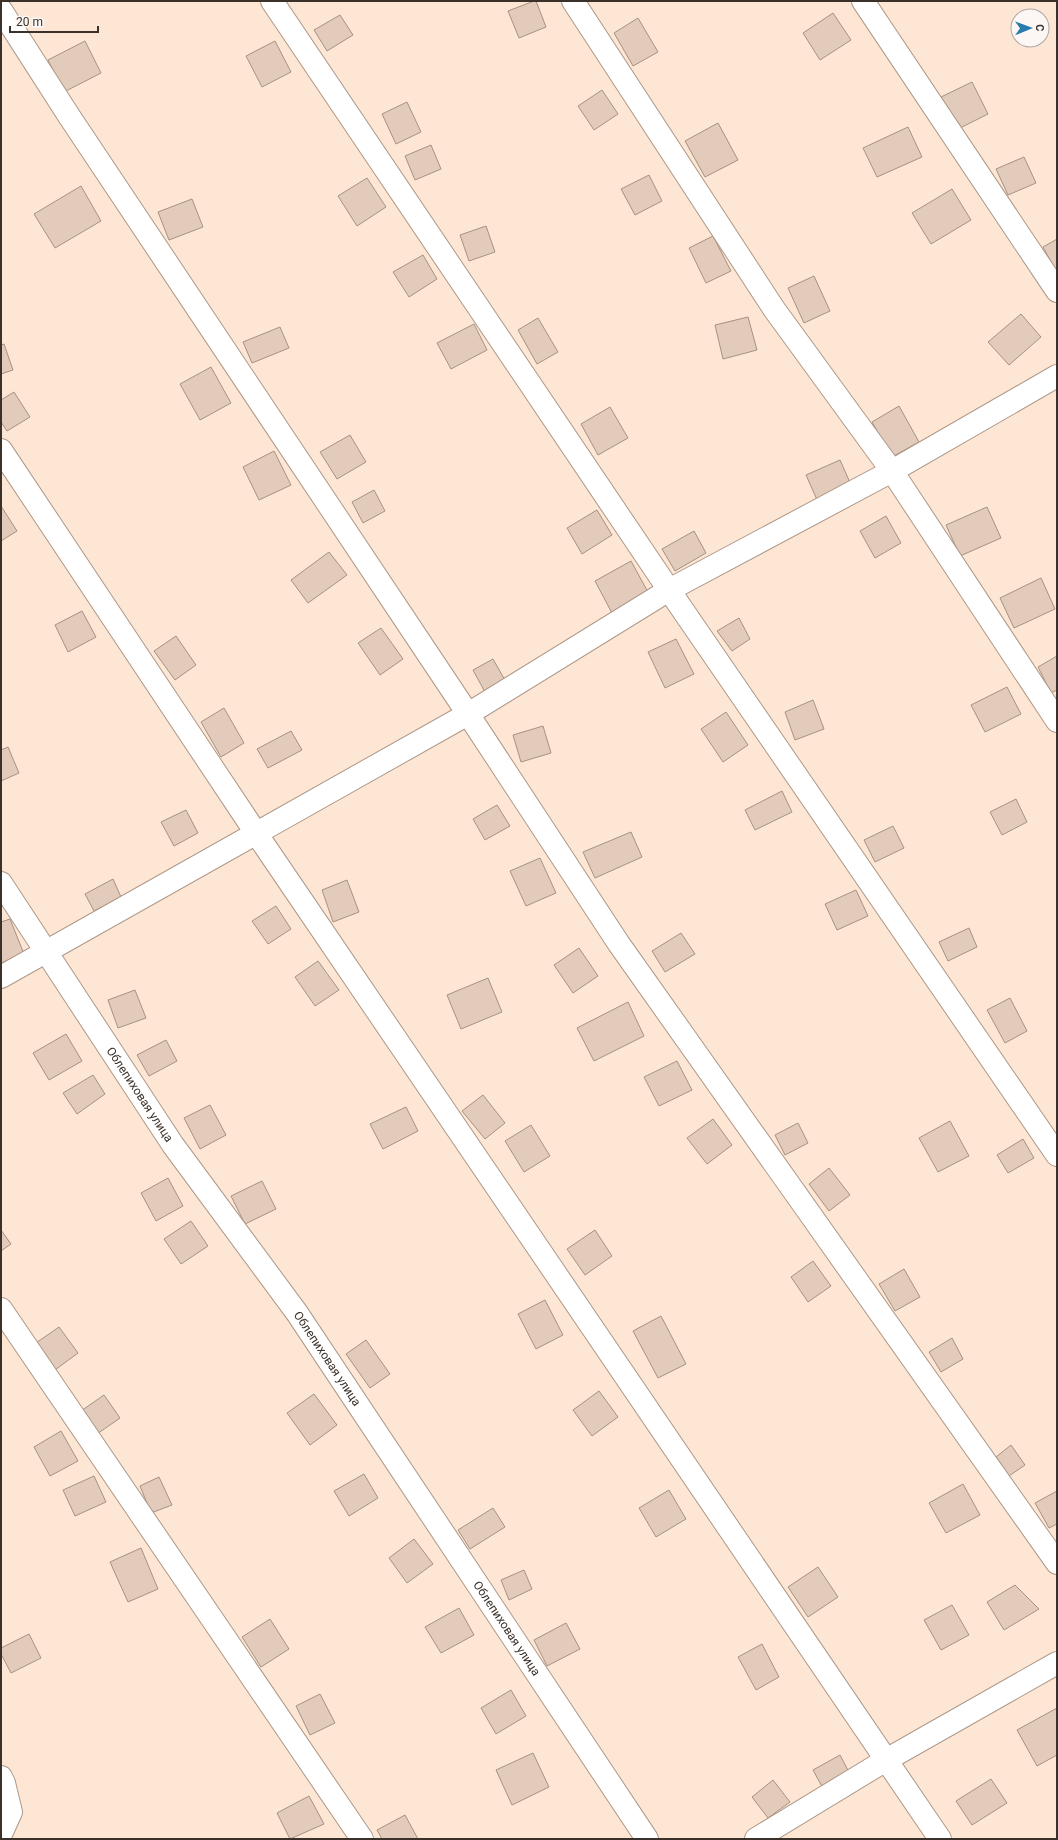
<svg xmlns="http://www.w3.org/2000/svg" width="1058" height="1840" font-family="Roboto,sans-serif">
  <rect width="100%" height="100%" fill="#fee6d5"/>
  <g fill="#e2cbba" stroke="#a79181">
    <polygon points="534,1 536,1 546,27 519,38 508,11"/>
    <polygon points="833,13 851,40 820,60 803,33"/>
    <polygon points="340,15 353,35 327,51 314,30"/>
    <polygon points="638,18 658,52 633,66 614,33"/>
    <polygon points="85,41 101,73 64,92 48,60"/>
    <polygon points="275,41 291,72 262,87 246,56"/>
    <polygon points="972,82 988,114 958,129 941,97"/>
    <polygon points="602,90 618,114 594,130 578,106"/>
    <polygon points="407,102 421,132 396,144 382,114"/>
    <polygon points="718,123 738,160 705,177 685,141"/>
    <polygon points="908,127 922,157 877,177 863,148"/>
    <polygon points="431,145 441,169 415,180 405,156"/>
    <polygon points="1024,157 1036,183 1008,195 996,169"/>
    <polygon points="649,175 662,201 635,215 621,189"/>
    <polygon points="367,178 386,207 357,226 338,196"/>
    <polygon points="81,186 101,221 55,248 34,214"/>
    <polygon points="952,189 971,220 931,244 912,213"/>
    <polygon points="192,199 203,227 169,240 158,212"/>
    <polygon points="486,226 495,252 469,261 460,235"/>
    <polygon points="713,236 731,271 706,283 689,248"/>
    <polygon points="1057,239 1057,273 1043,247"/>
    <polygon points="423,255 437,279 409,297 393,272"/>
    <polygon points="814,276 830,311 804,323 788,288"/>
    <polygon points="1021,314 1041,337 1009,365 988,342"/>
    <polygon points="748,317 757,350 723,359 715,325"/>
    <polygon points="538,318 558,352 537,364 518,330"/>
    <polygon points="474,324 487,350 451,369 437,343"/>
    <polygon points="280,327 289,348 252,363 243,342"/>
    <polygon points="4,344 13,370 1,374 1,345"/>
    <polygon points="211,367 231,403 200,420 180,384"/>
    <polygon points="14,392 30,417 7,431 1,422 1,400"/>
    <polygon points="899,406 919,442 892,457 872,422"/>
    <polygon points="610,407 628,438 598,455 581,424"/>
    <polygon points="350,435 366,462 337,479 320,452"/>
    <polygon points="274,451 291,485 259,500 243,467"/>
    <polygon points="840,460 852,487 818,502 806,475"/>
    <polygon points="374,490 385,511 363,523 352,502"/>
    <polygon points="1,506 17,531 1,541"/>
    <polygon points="987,507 1001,538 960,556 946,525"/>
    <polygon points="597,510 612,535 582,554 567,528"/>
    <polygon points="886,516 901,543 875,558 860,531"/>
    <polygon points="694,531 706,553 675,571 662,549"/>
    <polygon points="329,552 347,575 308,603 291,580"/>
    <polygon points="631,561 649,594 613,615 595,581"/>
    <polygon points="1041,578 1055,609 1014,628 1000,598"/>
    <polygon points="82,611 96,637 68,652 55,625"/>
    <polygon points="739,618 750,639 732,651 717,631"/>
    <polygon points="381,628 403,659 380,675 358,643"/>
    <polygon points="176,636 196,665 175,680 154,651"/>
    <polygon points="676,639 694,674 665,688 648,652"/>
    <polygon points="1057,656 1057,690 1051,693 1038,667"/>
    <polygon points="493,659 506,682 486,694 473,670"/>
    <polygon points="1007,687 1021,714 985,732 971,705"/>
    <polygon points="813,700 824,729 795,740 785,712"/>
    <polygon points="224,708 244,743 221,757 201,722"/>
    <polygon points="726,712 748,745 723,762 701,729"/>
    <polygon points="543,726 551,753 521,762 513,735"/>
    <polygon points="291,731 302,750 268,768 257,749"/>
    <polygon points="8,747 19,773 1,781 1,750"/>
    <polygon points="782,791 792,812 755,830 745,810"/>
    <polygon points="1016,799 1027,822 1002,835 990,812"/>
    <polygon points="497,805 510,826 485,840 473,819"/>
    <polygon points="186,810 198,833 174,846 161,822"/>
    <polygon points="893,826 904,848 875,862 864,840"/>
    <polygon points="631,832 642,857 595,878 583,852"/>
    <polygon points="540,858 556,893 526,906 510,871"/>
    <polygon points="113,879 121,897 94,911 85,894"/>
    <polygon points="347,880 359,912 333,922 322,890"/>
    <polygon points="856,890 868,916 837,930 825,904"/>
    <polygon points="276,906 291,929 268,944 252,921"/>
    <polygon points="10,919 24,954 1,963 1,922"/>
    <polygon points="969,928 977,947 948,961 939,942"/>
    <polygon points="681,933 695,954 665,972 652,951"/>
    <polygon points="579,948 598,976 573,993 554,965"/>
    <polygon points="318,961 339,990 315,1006 295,977"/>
    <polygon points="488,978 502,1012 461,1029 447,995"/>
    <polygon points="135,990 146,1018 118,1028 108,1000"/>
    <polygon points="1010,998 1027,1031 1005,1043 987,1010"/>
    <polygon points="628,1002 644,1036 594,1061 577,1028"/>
    <polygon points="66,1034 82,1061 49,1080 33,1053"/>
    <polygon points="166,1040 177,1061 149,1076 137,1055"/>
    <polygon points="677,1061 692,1090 659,1106 644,1077"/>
    <polygon points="93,1075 105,1094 77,1114 63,1093"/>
    <polygon points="483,1095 505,1123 485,1139 462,1111"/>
    <polygon points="210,1105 226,1135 200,1149 184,1118"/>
    <polygon points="406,1107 418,1131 383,1149 370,1124"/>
    <polygon points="713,1119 732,1145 707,1164 687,1138"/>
    <polygon points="950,1121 969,1156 938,1172 919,1138"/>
    <polygon points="798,1123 808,1143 785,1155 775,1135"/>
    <polygon points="531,1125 550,1156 524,1172 505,1141"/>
    <polygon points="1023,1139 1034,1158 1008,1173 997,1155"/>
    <polygon points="829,1168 850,1195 829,1211 809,1184"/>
    <polygon points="168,1178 183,1206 156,1221 141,1193"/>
    <polygon points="262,1181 276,1209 245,1224 231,1196"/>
    <polygon points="191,1221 208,1246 181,1264 164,1239"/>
    <polygon points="1,1230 11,1244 1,1251"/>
    <polygon points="595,1230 612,1256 585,1275 567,1249"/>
    <polygon points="813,1261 831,1286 808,1302 791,1277"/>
    <polygon points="904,1269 920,1297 895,1311 879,1284"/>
    <polygon points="545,1300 563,1335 536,1349 518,1314"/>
    <polygon points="661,1316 686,1364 658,1378 633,1331"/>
    <polygon points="59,1327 78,1353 55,1370 36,1343"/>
    <polygon points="952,1338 963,1359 941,1372 929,1352"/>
    <polygon points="366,1340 390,1374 370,1388 346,1354"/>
    <polygon points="599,1391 618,1417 592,1436 573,1410"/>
    <polygon points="314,1394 337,1425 310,1445 287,1413"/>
    <polygon points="104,1395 120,1418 97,1434 81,1411"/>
    <polygon points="61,1431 78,1461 50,1476 34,1447"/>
    <polygon points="1011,1445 1025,1465 1009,1476 996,1457"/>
    <polygon points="364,1474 378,1498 349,1516 334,1491"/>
    <polygon points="94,1476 106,1502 75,1516 63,1490"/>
    <polygon points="159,1477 172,1505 151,1513 140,1486"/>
    <polygon points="963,1484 980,1515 946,1533 929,1503"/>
    <polygon points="669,1490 686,1519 656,1537 639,1508"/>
    <polygon points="1057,1491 1057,1524 1049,1528 1035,1503"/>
    <polygon points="493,1508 505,1527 470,1549 458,1530"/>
    <polygon points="414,1539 433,1564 407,1583 389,1558"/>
    <polygon points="141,1548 158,1589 128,1602 110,1562"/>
    <polygon points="818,1567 838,1597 808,1617 788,1587"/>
    <polygon points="524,1570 532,1589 509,1600 501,1580"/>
    <polygon points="1015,1585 1039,1609 1004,1630 987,1602"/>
    <polygon points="952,1605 969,1635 941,1650 924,1620"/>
    <polygon points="459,1608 474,1635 441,1653 425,1627"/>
    <polygon points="270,1619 289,1649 261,1667 242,1637"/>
    <polygon points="566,1623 580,1649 547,1666 534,1640"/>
    <polygon points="29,1634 41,1658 11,1673 1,1654 1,1648"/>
    <polygon points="762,1644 779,1677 756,1690 738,1657"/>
    <polygon points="511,1690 526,1716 496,1734 481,1708"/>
    <polygon points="320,1694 335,1723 310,1735 296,1706"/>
    <polygon points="1057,1708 1057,1755 1037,1766 1017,1730"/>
    <polygon points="533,1753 549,1787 512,1805 496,1770"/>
    <polygon points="840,1755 852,1778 825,1792 813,1770"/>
    <polygon points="991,1779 1007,1803 972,1825 956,1801"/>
    <polygon points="773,1780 790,1802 768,1818 752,1797"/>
    <polygon points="309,1796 324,1824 290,1839 277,1813"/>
    <polygon points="405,1815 418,1839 382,1839 377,1830"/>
  </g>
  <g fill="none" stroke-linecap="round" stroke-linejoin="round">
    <defs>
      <g id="minor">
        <polyline points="272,1 669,590 1057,1155"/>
        <polyline points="573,1 774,309 892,471 1057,721"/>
        <polyline points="863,1 1057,291"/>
        <polyline points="1,10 69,116 468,714 619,944 1057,1563"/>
        <polyline points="1,450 256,833 940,1839"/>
        <path id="s1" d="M1,883L173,1145L297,1313L647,1839"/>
        <polyline points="1,977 468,714 669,590 892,471 1057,376"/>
        <polyline points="1,1309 362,1839"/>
        <polyline points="1,1777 4,1783 11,1812 1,1834"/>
        <polyline points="756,1839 886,1760 1057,1663"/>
      </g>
    </defs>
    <use href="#minor" stroke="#ae9888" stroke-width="24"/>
    <use href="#minor" stroke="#fff" stroke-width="22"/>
  </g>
  <g text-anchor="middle" stroke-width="3" stroke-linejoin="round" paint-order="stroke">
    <g font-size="12" fill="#3a312a" stroke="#fcf7f4">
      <text dy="4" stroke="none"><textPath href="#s1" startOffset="253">Облепиховая улица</textPath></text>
      <text dy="4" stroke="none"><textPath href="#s1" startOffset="577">Облепиховая улица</textPath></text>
      <text dy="4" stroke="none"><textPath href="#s1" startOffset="901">Облепиховая улица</textPath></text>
    </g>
  </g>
  <rect width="1058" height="1840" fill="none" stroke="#3a312a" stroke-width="4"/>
  <g transform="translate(1030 28) rotate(89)"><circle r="19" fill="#fcf7f4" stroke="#aea8a3"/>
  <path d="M0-3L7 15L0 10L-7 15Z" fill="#277cac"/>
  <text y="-6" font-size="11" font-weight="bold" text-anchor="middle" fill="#3a312a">С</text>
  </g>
  <path d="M10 26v6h88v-6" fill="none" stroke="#3a312a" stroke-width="2"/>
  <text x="16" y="26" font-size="12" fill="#3a312a" stroke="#fcf7f4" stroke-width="3" paint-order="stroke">20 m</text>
</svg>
